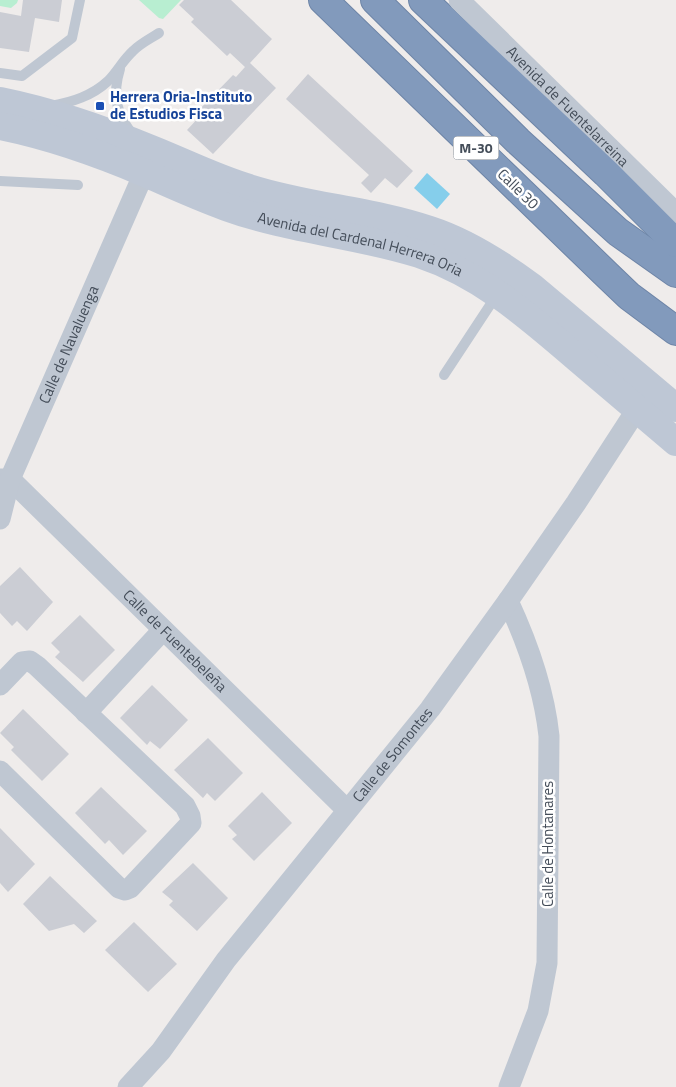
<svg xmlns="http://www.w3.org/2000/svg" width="676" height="1087" font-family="'Titillium Web',sans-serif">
  <rect width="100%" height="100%" fill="#efeceb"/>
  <g fill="#b8eed1">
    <polygon points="0,0 18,0 17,3 11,8 0,6"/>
    <polygon points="139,0 181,0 163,19 159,18"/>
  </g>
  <polygon fill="#85ceeb" points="427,173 450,194 437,209 414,188"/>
  <g fill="#cbcdd4">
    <polygon points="23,0 62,0 59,22 35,18 29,52 0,48 0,12 21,16"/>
    <polygon points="184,0 231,0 272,39 250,63 276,88 213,154 187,130 201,115 197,112 233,75 236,77 245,67 230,53 227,56 191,22 194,19 179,5"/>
    <polygon points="308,74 413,171 397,188 385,178 371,193 361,183 369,175 286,99"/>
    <polygon points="20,567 53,602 27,631 17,621 12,626 0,613 0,586"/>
    <polygon points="80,615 115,650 83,682 55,657 60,652 51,643"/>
    <polygon points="152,685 188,720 160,749 150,741 147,745 120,718"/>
    <polygon points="23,709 69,754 42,781 11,750 14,747 0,733"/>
    <polygon points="208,738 243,773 215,801 207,793 203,798 174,770"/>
    <polygon points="101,787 147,831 123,855 109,840 105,844 75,813"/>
    <polygon points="262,792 292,823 254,861 232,839 237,835 228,826"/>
    <polygon points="0,828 35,864 8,892 0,883"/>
    <polygon points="193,863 228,898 197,931 169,905 173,901 162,892"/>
    <polygon points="50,876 97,921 84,933 74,924 49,931 23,904"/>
    <polygon points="134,922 177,964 148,992 105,950"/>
  </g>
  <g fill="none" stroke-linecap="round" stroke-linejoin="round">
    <defs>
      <g id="motorway">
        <polyline points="323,0 606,274 629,296 676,331"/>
        <polyline points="375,0 518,141 618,232 676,273"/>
        <polyline points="423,0 606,173 676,243"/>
      </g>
    </defs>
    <use href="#motorway" stroke="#6e85a7" stroke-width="30"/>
    <g stroke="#bfc7d2" stroke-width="10">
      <path d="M120,69C112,95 116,112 132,134"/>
      <polyline points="0,73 22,76 72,38 80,0"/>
      <path d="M51,106C72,102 92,96 108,81C117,72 123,60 133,51C141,43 150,39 159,33"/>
      <polyline points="0,181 78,185"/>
      <polyline points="444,375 496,296"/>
    </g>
    <g stroke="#bfc7d2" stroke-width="21">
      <path id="s1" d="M459,0L676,213"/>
      <path id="s2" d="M0,479H10L347,810"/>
      <path id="s3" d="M0,519L10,479L144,173"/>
      <path d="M508,601C528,644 544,689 549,736L547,963L538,1011L509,1087"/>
      <polyline points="0,685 22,662 30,661 37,666 185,806 190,816 191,823 130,888 125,890 119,888 0,771"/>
      <polyline points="86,713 163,630"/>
      <path id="s4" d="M128,1087L161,1051L226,960L430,709L508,601L576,503L637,409"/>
    </g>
    <g stroke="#bec7d5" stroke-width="28">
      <path d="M0,101C49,111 105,130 151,149C184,162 215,178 249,188C308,207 371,210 430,230C467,242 501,264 532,287L676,408"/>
      <path id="s5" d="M0,126C50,136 98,153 145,173C172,185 198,197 226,207C289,230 356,234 419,254C482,275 528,316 577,358C610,386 643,414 676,442"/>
    </g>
    <use href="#motorway" stroke="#829abc" stroke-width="28"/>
  </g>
  <rect fill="#1a4fb4" stroke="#fff" stroke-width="2" x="95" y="101" width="10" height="10" rx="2.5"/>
  <g text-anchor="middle" stroke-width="5" stroke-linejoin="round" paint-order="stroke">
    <rect fill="#fff" stroke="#7c828b" stroke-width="1" x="453.5" y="136.5" width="45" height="23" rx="4"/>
    <g font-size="14" font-weight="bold" fill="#444d59">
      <text x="476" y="153">M-30</text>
    </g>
    <g font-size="15" font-weight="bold" fill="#164399" stroke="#fff" text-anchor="start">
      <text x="110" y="102">Herrera Oria-Instituto<tspan x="110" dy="17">de Estudios Fisca</tspan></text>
    </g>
    <g font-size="15" fill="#444d59" stroke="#fff">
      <text dy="5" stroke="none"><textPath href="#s1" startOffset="152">Avenida de Fuentelarreina</textPath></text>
      <text transform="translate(518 189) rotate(44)" y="5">Calle 30</text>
      <text dy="5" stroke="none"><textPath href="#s5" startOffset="380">Avenida del Cardenal Herrera Oria</textPath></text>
      <text dy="5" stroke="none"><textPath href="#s3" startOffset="188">Calle de Navaluenga</textPath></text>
      <text dy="5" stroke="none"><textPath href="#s2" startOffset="241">Calle de Fuentebeleña</textPath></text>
      <text dy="5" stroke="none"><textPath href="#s4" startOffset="425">Calle de Somontes</textPath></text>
      <text transform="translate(548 844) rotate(-90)" y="5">Calle de Hontanares</text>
    </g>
  </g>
</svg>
